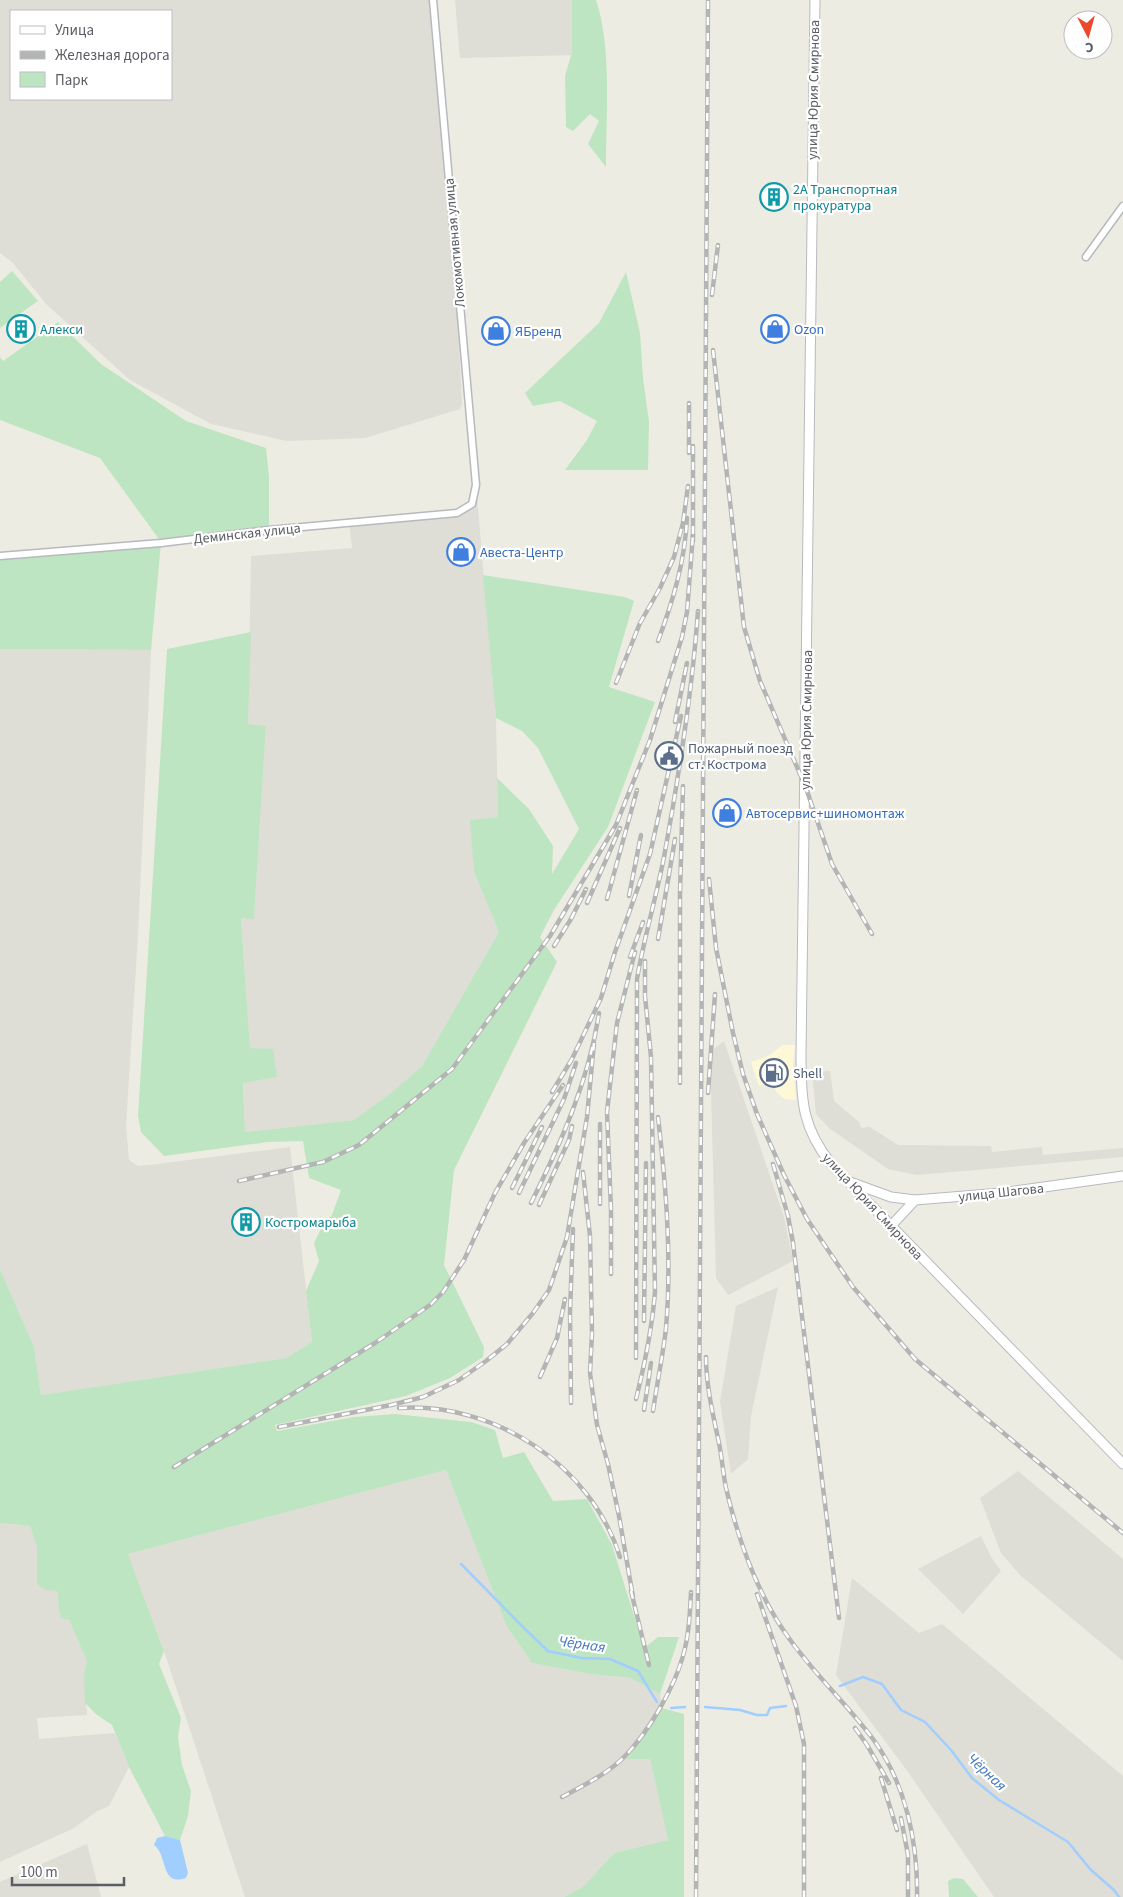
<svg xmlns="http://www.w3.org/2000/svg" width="1123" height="1897" font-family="'Source Sans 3',sans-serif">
  <rect width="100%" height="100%" fill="#edece2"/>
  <polygon fill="#fef8d6" points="783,1045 795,1045 793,1064 796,1100 785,1099 777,1093 771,1082 759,1086 751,1062 768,1056"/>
  <g fill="#deddd6" fill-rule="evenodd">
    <path d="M0,0H429L457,308L462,404L460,409L365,438L287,441L211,424L130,380L47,305L12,262L0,253ZM11,11H171V99H11Z"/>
    <polygon points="455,0 576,0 576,55 460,58"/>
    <polygon points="476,485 496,718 498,817 471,820 474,872 499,932 422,1066 392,1092 354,1120 245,1132 243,1082 277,1077 250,1049 241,918 254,918 266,726 248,725 251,556 352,548 349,522 457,513 472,504"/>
    <polygon points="0,649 151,650 138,935 126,1126 129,1160 138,1166 150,1165 290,1147 312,1342 286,1358 41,1395 34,1347 0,1269"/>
    <polygon points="724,1041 784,1217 793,1261 728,1295 716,1278 710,1052"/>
    <polygon points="830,1071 834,1101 859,1122 861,1128 870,1127 898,1145 991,1146 992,1152 1042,1147 1043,1155 1123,1148 1123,1157 917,1175 888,1169 829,1128 816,1114 812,1072"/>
    <polygon points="778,1287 751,1416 748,1459 731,1474 720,1402 736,1306"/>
    <polygon points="446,1470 506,1625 532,1663 590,1674 631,1678 660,1694 662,1708 627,1759 650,1759 668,1840 614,1853 584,1886 564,1897 245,1897 164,1651 128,1554"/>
    <polygon points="1018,1471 1123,1559 1123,1661 1020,1575 1001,1553 980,1498"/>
    <polygon points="0,1523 30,1526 37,1547 37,1584 57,1591 60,1618 69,1620 87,1661 84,1674 87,1715 37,1718 39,1739 115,1733 129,1767 109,1806 96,1812 74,1828 0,1862"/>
    <polygon points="981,1536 991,1557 1001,1571 963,1614 918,1569"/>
    <polygon points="852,1578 919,1633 942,1624 1123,1776 1123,1897 994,1897 908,1772 836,1675"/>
    <polygon points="87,1844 101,1897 0,1897 0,1882"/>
  </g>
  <g fill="#bee5c1">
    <path d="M572,0H596C612,47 606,117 606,167L588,144L599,121L590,114L573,131L566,127L565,76L572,52Z"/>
    <polygon points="12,271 38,301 0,328 0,282"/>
    <polygon points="626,272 640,333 643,378 649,422 648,470 565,470 587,440 597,421 560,401 533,406 525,393 599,323"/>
    <polygon points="58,322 101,364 186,421 266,448 269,476 269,530 161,543 151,650 0,649 0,556 161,542 100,458 0,420 0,357 3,361"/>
    <polygon points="483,575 625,597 634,601 609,687 655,702 608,827 554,910 540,937 557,962 454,1170 444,1265 484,1347 483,1357 450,1378 406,1396 275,1425 277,1431 354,1417 395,1414 471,1422 495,1430 503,1458 524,1452 553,1501 587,1499 612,1545 644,1648 658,1637 679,1637 660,1694 631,1678 590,1674 532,1663 506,1625 446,1470 128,1554 164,1651 159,1664 181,1718 178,1737 182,1765 191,1791 188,1816 180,1840 165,1836 129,1767 112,1725 96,1714 85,1703 84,1674 87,1661 69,1620 60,1618 57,1591 46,1590 37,1584 37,1547 30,1526 0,1523 0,1269 34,1347 41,1395 286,1358 312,1342 306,1291 319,1261 314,1243 323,1225 332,1215 341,1190 309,1178 303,1141 268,1142 164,1156 141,1132 138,1116 167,649 251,632 248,724 266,726 254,919 241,918 250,1048 273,1049 277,1077 243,1083 245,1132 354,1120 392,1092 422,1066 499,932 474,872 470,820 498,817 497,778 529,809 553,846 552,874 579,829 538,748 522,731 496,718"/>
    <polygon points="662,1708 684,1714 684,1897 564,1897 584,1886 614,1853 668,1840 650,1759 627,1759"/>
    <polygon points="954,1878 963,1879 978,1897 949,1897 948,1881"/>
  </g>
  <path fill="#a0ceff" d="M165,1836L180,1840L188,1873L186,1878C160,1887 168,1855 154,1845L157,1838Z"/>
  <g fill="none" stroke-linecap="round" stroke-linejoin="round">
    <g stroke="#a0ceff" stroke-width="2.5">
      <polyline points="461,1564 524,1628 548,1651 581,1658 610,1659 638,1671 657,1702"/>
      <polyline points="840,1686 863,1677 882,1684 901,1710 925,1722 951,1750 972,1778 999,1800 1068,1842 1091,1870 1114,1890 1119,1897"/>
      <polyline points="705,1707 740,1710 757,1715 767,1715 770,1708 786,1706"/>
      <polyline points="671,1708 685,1707"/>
    </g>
    <defs>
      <g id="minor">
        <polyline points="1086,257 1123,206"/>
        <polyline points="0,556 161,543 269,530 457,513 472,504 476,485 433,0"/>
      </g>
      <g id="secondary">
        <path d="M815,0L801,1055C801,1101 802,1128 832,1165L1123,1464"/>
        <polyline points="850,1182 891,1197 915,1200 1001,1193 1123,1176"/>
        <polyline points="891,1226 915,1200"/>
      </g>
    </defs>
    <use href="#minor" stroke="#b7b9bf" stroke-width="9"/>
    <use href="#secondary" stroke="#b8bac1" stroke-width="11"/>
    <use href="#minor" stroke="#fff" stroke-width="6"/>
    <use href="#secondary" stroke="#fff" stroke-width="9"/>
    <defs>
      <g id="rail">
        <polyline points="712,295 718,245"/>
        <polyline points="713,350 744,627 760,681 806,788 832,864 872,934"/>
        <polyline points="693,446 693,541"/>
        <polyline points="689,453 689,403"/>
        <path d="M658,641C673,601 685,561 687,518"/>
        <polyline points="616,683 640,623 660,588 674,557 683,523 688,486"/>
        <polyline points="675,722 687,663"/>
        <polyline points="709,879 716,948 733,1033 743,1074 757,1114 784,1175 807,1219 853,1287 915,1359 1123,1533"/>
        <polyline points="629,896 641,835"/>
        <polyline points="607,899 637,790"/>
        <polyline points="587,903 620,828"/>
        <polyline points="658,939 675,839"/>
        <polyline points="554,946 571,919 586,889"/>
        <polyline points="630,957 643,922"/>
        <polyline points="680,1083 680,893 683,786"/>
        <polyline points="552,1092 572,1059 601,998 615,952 650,854 681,716"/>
        <polyline points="708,1093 715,994"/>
        <polyline points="773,1164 788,1216 793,1243 839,1618"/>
        <polyline points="583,1172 590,1236 592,1333 590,1373 597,1425 608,1464 619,1516 633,1597"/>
        <polyline points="239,1181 323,1162 359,1145 452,1069 550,936 616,825 650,740 682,637 687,612 693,534"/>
        <polyline points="512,1188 542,1127"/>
        <polyline points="519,1193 564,1099 576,1063"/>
        <path d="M531,1203C561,1143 589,1080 599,1013"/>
        <polyline points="600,1204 600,1124"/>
        <polyline points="539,1205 569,1140 572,1126"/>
        <polyline points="611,1274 611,1210 607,1112 617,1023 635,952"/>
        <polyline points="644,1321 646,1163"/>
        <path d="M706,1357C706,1385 713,1415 719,1443C722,1458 723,1473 726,1488C738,1539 756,1591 786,1634C812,1672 846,1703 873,1739C906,1784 918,1843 917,1897"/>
        <path d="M636,1358L637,979C644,938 656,898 664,857C679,775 692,694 698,611"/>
        <polyline points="540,1377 557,1338 565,1299"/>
        <path d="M636,1399C645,1363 652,1329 655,1292L651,1057L645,996V961"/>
        <polyline points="571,1403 570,1312 573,1229"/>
        <path d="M399,1408C495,1402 591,1465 620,1557"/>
        <polyline points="644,1410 651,1363"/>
        <path d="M653,1411C657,1383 663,1355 666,1328C672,1258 666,1187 658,1117"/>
        <polyline points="279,1427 391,1405 423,1397 459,1380 486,1361 507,1344 533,1313 549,1290 567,1237 587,1117 594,1043"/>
        <polyline points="174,1467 375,1343 430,1305 443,1292 464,1260 495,1193 524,1143 563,1085"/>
        <polyline points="631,1591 649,1665"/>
        <polyline points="757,1594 796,1706 804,1744 804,1897"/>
        <polyline points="855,1728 867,1745 889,1783"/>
        <polyline points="881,1778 897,1830"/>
        <path d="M562,1797C584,1785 608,1774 626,1755C649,1731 674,1688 683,1656C689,1635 690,1613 691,1592"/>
        <polyline points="901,1818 908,1855 908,1897"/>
        <polyline points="696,1897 708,0"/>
      </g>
    </defs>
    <use href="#rail" stroke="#b3b4b4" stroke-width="4.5"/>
    <use href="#rail" stroke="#fff" stroke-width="2.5" stroke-dasharray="8" stroke-linecap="butt"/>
  </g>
  <defs>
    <symbol id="building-ring" viewBox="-11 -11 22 22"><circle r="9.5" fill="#fff" stroke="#0f9aa8" stroke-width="1.5"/><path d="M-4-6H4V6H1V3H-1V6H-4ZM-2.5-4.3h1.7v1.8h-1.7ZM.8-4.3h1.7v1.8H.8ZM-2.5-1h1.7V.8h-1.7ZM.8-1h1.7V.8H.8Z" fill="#0f9aa8"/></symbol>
    <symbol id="shop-ring" viewBox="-11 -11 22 22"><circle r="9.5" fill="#fff" stroke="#3f7fe0" stroke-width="1.5"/><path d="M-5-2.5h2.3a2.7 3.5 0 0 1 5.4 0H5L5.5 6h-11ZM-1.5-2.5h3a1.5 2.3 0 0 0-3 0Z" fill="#3f7fe0"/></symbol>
    <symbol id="civic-ring" viewBox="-11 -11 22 22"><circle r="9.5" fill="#fff" stroke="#5c6f8a" stroke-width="1.5"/><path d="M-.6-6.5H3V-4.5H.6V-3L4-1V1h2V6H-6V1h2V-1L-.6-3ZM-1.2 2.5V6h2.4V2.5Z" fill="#5c6f8a"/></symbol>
    <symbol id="fuel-ring" viewBox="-11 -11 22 22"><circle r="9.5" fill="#fff" stroke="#5c6f8a" stroke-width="1.5"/><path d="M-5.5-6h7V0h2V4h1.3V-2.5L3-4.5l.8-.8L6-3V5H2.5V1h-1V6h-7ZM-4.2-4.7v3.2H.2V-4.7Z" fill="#5c6f8a"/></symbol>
  </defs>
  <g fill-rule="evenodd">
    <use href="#building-ring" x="758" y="181" width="32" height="32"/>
    <use href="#building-ring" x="5" y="313" width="32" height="32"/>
    <use href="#shop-ring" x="759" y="313" width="32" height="32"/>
    <use href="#shop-ring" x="480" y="315" width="32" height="32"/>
    <use href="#shop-ring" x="445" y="536" width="32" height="32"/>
    <use href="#civic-ring" x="653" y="740" width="32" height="32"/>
    <use href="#shop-ring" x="711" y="797" width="32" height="32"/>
    <use href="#fuel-ring" x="758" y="1057" width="32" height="32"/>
    <use href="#building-ring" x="230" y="1206" width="32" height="32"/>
  </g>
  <g text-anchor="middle" stroke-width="4.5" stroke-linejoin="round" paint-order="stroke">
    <g font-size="14" fill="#5a5d63" stroke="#fff">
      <text transform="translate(813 90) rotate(-89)" y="5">улица Юрия Смирнова</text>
      <text transform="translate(454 243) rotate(-95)" y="5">Локомотивная улица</text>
      <text transform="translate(247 533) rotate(-6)" y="5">Деминская улица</text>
      <text transform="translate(806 720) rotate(-89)" y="5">улица Юрия Смирнова</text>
      <text transform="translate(1001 1192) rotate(-6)" y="5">улица Шагова</text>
      <text transform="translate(873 1206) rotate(47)" y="5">улица Юрия Смирнова</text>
    </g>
    <g font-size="14" fill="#0d838f" stroke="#fff" text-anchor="start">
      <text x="793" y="194">2А Транспортная<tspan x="793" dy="16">прокуратура</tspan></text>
      <text x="40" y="334">Алекси</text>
      <text x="265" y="1227">Костромарыба</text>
    </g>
    <g font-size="14" fill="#366cbe" stroke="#fff" text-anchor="start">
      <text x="794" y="334">Ozon</text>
      <text x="515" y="336">ЯБренд</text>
      <text x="480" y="557">Авеста-Центр</text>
      <text x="746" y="818">Автосервис+шиномонтаж</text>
    </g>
    <g font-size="14" fill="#4e5e75" stroke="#fff" text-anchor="start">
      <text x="688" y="753">Пожарный поезд<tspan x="688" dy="16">ст. Кострома</tspan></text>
      <text x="793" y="1078">Shell</text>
    </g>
    <g font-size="15" font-style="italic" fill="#4276c3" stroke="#fff">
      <text transform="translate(582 1644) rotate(8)" y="5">Чёрная</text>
      <text transform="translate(987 1772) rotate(43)" y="5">Чёрная</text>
    </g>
  </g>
  <rect x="10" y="10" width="162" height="90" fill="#ffffff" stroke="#bdbec1"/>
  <rect x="20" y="26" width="25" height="8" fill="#ffffff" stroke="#bdbec1"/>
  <text x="55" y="35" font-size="15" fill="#5a5d63">Улица</text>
  <rect x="20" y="51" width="25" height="8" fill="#b3b4b4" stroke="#bdbec1"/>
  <text x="55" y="60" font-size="15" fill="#5a5d63">Железная дорога</text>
  <rect x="20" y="72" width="25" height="15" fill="#bee5c1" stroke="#bdbec1"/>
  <text x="55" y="85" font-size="15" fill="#5a5d63">Парк</text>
  <g transform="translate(1088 35) rotate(174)"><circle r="24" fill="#ffffff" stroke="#bdbec1"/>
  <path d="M0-4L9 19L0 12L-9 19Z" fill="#ea4a2b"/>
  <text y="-8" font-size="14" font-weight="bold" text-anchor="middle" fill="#5a5d63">С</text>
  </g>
  <path d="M12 1877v8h112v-8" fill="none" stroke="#5a5d63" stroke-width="2.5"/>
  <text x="20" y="1877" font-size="15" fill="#5a5d63" stroke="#ffffff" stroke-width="4" paint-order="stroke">100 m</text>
</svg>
